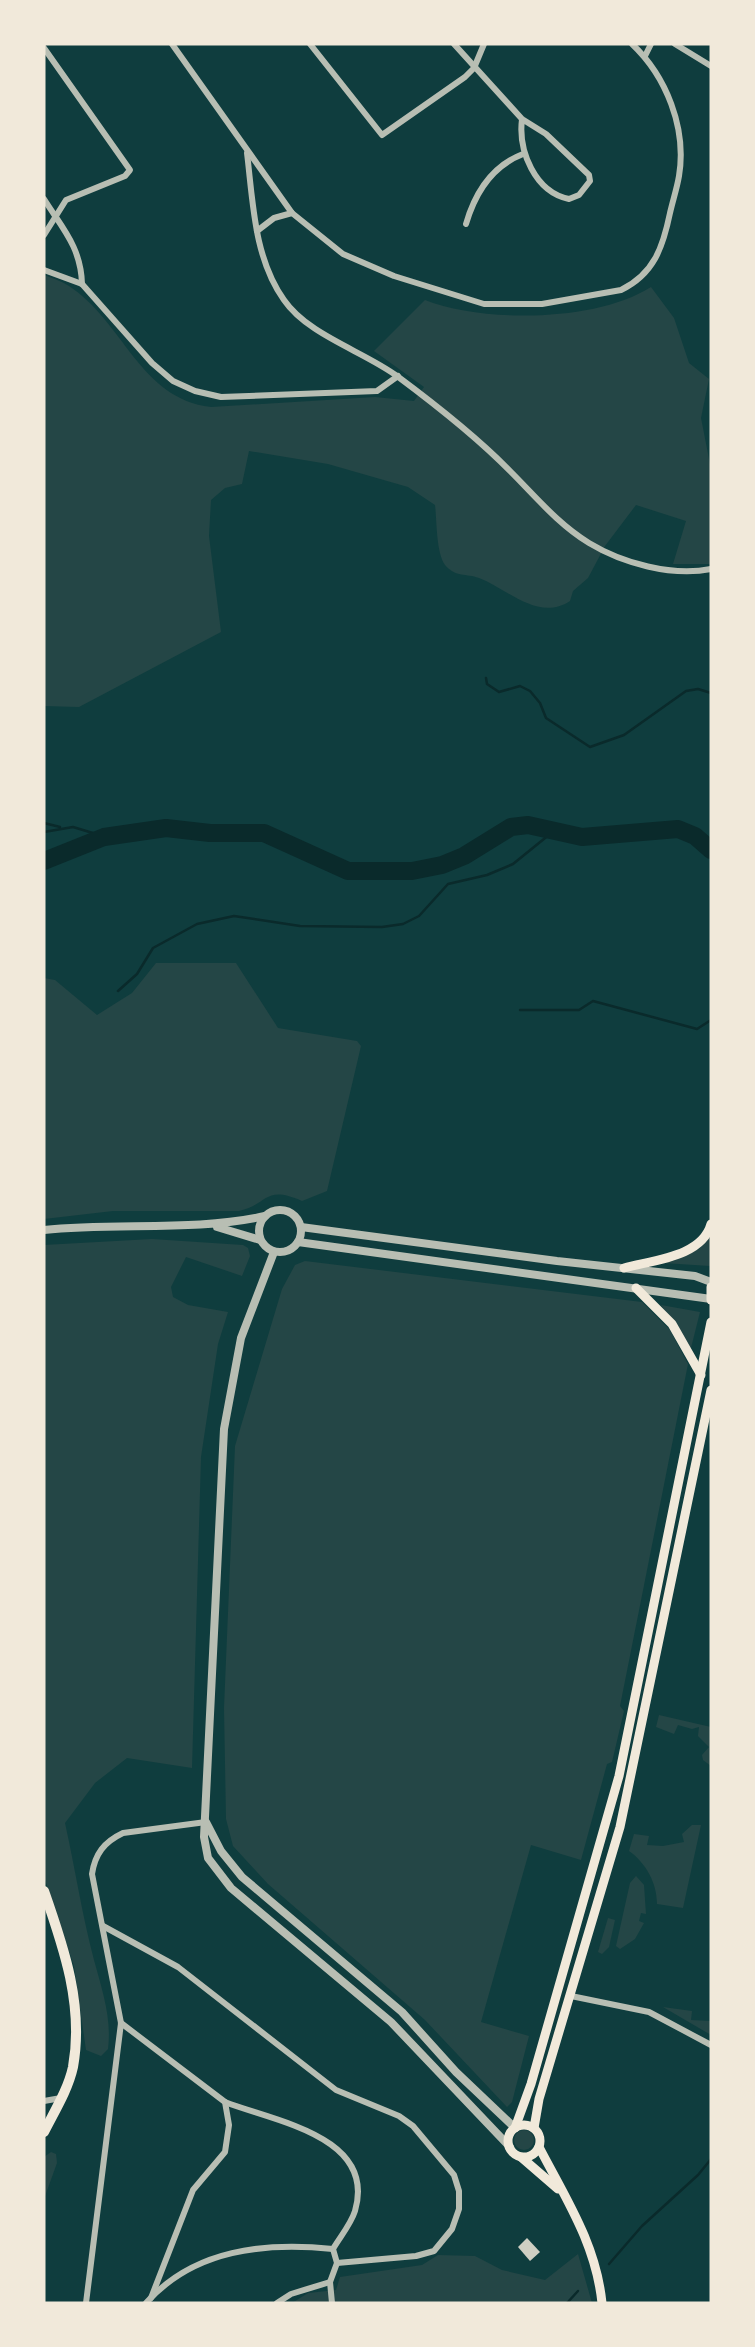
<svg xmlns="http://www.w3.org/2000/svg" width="755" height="2347" font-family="'Titillium Web',sans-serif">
  <rect width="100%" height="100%" fill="#0f3d3e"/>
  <g fill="#244646">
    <path d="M44,275C52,278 61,281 69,286C123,321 140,399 211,407L375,397L414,401L424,387L374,351L425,300C484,323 596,322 651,287L674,318L689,363L709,379L701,418L711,469V564H673L686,521L636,505L605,546L588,578L573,591L570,601C538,622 508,589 479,578C466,573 456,578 445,565C436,552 437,521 435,505L408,487L328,464L249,451L242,484L225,488L211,500L209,536L221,632L79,707L44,706Z"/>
    <path d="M156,963H236L278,1028L357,1041L361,1046L327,1191L302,1201C264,1184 268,1205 239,1211H113L44,1219V978L55,980L97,1015L132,993Z"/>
    <polygon points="711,1235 710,1266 663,1263 699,1249"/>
    <path d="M152,1239L243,1245L248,1248L250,1256L242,1276L186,1257L171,1287L173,1297L188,1305L228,1312L218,1344L201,1457L192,1768L127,1758L95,1783L65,1823C75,1868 82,1915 94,1960C102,1990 112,2018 108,2049L101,2056L86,2050L74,1966L44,1877V1245Z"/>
    <polygon points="305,1261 642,1302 670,1330 688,1364 620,1706 624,1711 612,1762 607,1764 581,1860 531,1845 481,2022 529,2036 512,2102 507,2107 425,2020 268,1884 233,1846 226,1819 224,1708 235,1446 282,1289 295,1265"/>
    <polygon points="661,1305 700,1312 691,1348"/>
    <polygon points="659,1715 711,1727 711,1766 703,1760 702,1755 709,1747 698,1736 699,1727 692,1729 678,1725 674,1734 656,1727"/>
    <path d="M692,1825H701L683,1908L657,1904C657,1883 646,1863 629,1851L634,1834L649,1836L647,1845L663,1846L684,1842L682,1834Z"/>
    <polygon points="636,1876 644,1885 646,1914 641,1913 639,1921 644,1923 635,1939 620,1949 616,1946 630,1883"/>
    <polygon points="608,1918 615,1920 609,1947 602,1954 598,1952"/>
    <polygon points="663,2007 692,2011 691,2020 711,2021 711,2035"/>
    <circle cx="524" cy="2140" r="10"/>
    <polygon points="51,2152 56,2154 57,2163 44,2199 44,2157"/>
    <polygon points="578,2254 592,2303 292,2303 308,2293 336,2290 340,2277 422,2265 438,2255 475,2256 502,2270 545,2280"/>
  </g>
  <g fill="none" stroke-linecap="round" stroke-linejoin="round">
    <g stroke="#0a2a2b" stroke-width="2.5">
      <polyline points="486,678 487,684 499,692 520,686 530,691 540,703 546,718 590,747 624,735 686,691 698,689 711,693"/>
      <polyline points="44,823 60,827"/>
      <polyline points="44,832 73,827 106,837"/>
      <polyline points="118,991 137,974 153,948 197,924 234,916 300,926 382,927 403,924 419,916 448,884 487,875 513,864 555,830"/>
      <polyline points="520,1010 579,1010 593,1001 697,1029 711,1020"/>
      <polyline points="609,2264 642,2226 698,2175 711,2159"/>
      <polyline points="567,2303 578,2291"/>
    </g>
    <polyline stroke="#0a2a2b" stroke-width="18" points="44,861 104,837 166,828 210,833 264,833 348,871 412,871 442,865 464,856 511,827 528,825 582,837 678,829 695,836 711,850"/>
  </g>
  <polygon fill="#cfcfc3" points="527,2238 540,2252 530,2261 518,2247"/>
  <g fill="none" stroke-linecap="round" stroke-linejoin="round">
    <g stroke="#b8beb3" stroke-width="6">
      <path d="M172,44L292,213L343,254L394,276L484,304H542L621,290C654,274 663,247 670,213C673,200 677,188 679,176C687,128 666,76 632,44"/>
      <polyline points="310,44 382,135 465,77 474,68 484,44"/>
      <path d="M454,44L522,119L546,134L589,175L590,181L579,195L569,199C535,192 518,151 522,119"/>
      <polyline points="675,44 711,66"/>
      <polyline points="44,48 130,170 125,176 66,200 44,235"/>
      <polyline points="645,56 651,44"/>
      <path d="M247,153C253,202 254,258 284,300C308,335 363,351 397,376C436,405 477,437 511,472C536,497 558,524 589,543C622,563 672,577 711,569"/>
      <path d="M44,199C62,228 81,247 82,284"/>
      <path d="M466,224C475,193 492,166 523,154"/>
      <polyline points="257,231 274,218 292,213"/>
      <polyline points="44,270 82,284 152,363 173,381 195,391 221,397 377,391 398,376"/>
      <polyline points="103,1926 178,1967 336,2090 399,2116 413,2126 454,2175 459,2191 459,2209 452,2229 434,2251 416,2256 337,2263"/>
      <polyline points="571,1996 649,2012 711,2045"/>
      <polyline points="121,2023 225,2102 229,2125 225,2152 193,2190 151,2298"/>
      <polyline points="44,2101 61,2098"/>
      <path d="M225,2102C273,2121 377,2136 355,2211C351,2224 340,2237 333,2249L337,2263L330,2282L291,2294L277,2303"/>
      <polyline points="330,2282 332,2303"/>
      <path d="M86,2303L121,2023L92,1874C95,1854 104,1842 123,1833L206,1822"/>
      <path d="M146,2303C194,2249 265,2242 333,2249"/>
    </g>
    <g stroke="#b8beb3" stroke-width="8">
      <circle cx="280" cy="1231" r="21"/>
      <polyline points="217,1227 260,1240"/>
      <polyline points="301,1227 557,1261 695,1276 711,1282"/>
      <path d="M44,1230C117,1222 193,1232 265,1216"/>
      <polyline points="298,1242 711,1299"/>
      <polyline points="274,1252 241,1338 224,1429 204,1837 208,1858 231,1888 391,2022 510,2147"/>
      <polyline points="206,1822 221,1851 242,1877 402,2012 456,2072 515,2128"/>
    </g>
    <g stroke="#f1e9da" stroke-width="9">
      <path d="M624,1268C653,1260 702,1257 711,1224"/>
      <polyline points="711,1287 711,1300"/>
      <polyline points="636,1288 672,1324 701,1375"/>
      <circle cx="524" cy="2141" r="16"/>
      <polyline points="515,2128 531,2084 619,1776 711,1322"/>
      <polyline points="534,2128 539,2099 620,1827 711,1390"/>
      <path d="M539,2147C566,2199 596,2244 602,2303"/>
      <polyline points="521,2157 558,2189"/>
    </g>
    <path stroke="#f1e9da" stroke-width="10" d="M44,1891C64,1948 84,2006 73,2067C68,2090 54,2112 44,2132"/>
  </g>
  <rect width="755" height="2347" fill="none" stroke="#f1e9da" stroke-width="91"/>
</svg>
